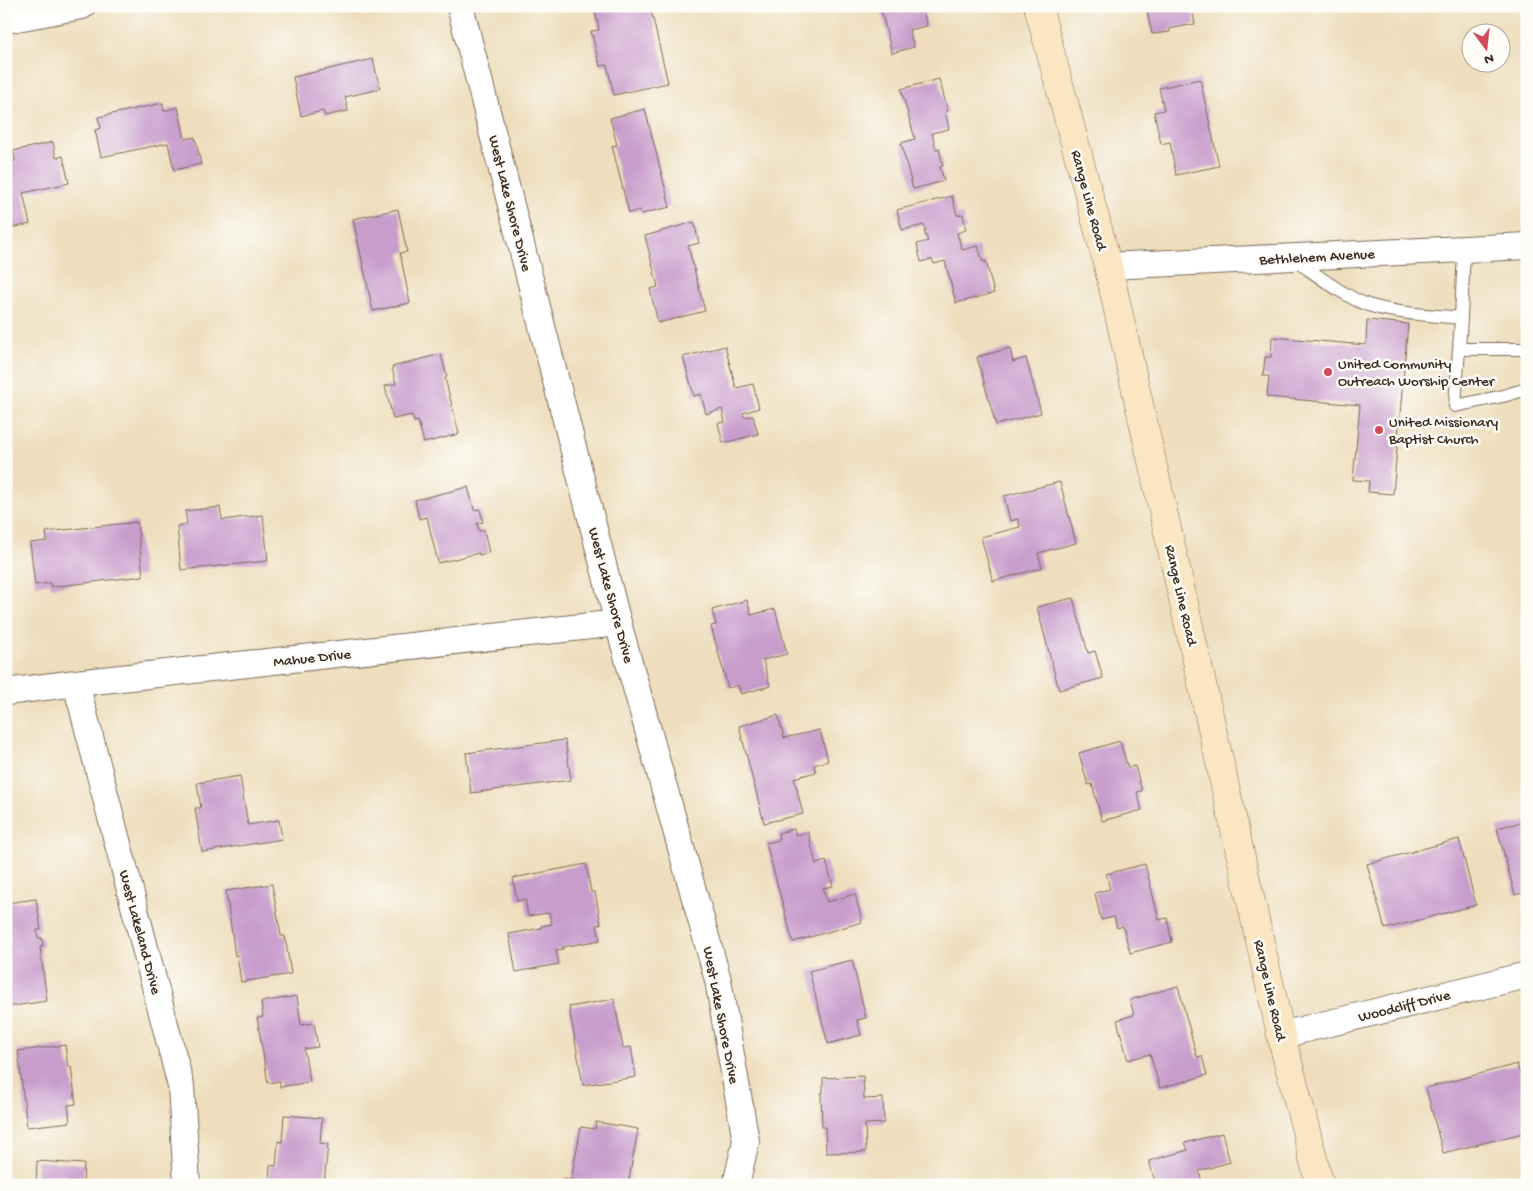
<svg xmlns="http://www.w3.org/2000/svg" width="1533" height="1191" font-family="'Gochi Hand',sans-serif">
  <rect width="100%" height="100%" fill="#fdfcf7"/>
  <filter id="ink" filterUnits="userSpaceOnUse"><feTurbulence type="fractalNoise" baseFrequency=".02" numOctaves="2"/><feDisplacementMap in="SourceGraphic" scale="10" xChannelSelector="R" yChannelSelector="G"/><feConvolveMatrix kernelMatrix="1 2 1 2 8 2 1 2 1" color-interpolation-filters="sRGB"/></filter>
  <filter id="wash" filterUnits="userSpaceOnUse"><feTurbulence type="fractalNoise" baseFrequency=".0096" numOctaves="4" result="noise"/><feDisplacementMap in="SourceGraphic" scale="20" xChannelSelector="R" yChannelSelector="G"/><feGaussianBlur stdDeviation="1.12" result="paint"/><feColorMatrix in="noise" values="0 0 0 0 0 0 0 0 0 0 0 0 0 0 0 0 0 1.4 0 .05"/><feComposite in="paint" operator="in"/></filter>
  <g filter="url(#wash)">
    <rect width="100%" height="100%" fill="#eedebd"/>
    <g id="blocks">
      <g fill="#c89dcc">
        <polygon points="594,6 650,6 668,83 614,95 607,65 600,66 591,31 599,30"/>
        <polygon points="880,6 922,6 927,26 909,30 914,47 892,53"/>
        <polygon points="1146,6 1191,6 1195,24 1169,29 1170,32 1152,34"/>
        <polygon points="373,59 380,89 345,97 348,111 325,116 323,111 301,116 293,77"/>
        <polygon points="939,79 948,111 945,112 949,129 932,133 936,149 939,148 943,166 940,167 944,181 913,189 901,143 915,139 901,89"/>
        <polygon points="1200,79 1219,166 1176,175 1170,142 1161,144 1154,112 1164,110 1159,88"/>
        <polygon points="163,103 164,111 178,107 185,139 195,137 201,164 174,170 168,143 101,157 95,130 101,128 98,117"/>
        <polygon points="645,109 670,207 641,214 640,210 629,213 612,146 617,145 610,118"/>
        <polygon points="53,142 56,158 63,156 69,183 23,193 30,224 6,229 6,163 15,161 13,151"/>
        <polygon points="952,196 957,215 963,214 966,230 957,233 962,250 978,246 983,262 986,261 994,293 956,303 945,261 934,264 932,259 921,262 917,244 928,241 924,231 926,231 924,225 902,230 897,210"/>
        <polygon points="398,209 407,252 400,253 410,303 373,311 353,219"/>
        <polygon points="694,222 699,243 688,246 705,311 658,323 650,289 658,287 645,236"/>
        <polygon points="1367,320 1408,324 1393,494 1368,492 1369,481 1353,480 1360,405 1267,397 1269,376 1263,376 1265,357 1271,357 1272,337 1366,345"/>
        <polygon points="725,346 736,388 753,384 759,408 743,413 744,417 753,416 758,434 723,443 718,423 725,422 722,409 706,414 701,394 694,396 683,357"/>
        <polygon points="1010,348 1013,362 1026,358 1041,413 996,425 977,357"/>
        <polygon points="441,354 447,377 445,378 459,434 424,443 418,421 414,422 412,415 393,419 385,386 396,384 392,367"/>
        <polygon points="1060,482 1076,543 1038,553 1042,568 993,581 981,537 1020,527 1018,519 1010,521 1004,496"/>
        <polygon points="468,487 474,510 480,509 483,522 477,523 479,531 484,530 489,553 479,555 479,553 438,563 427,517 419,519 415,500"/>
        <polygon points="220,507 222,520 263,515 268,561 181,570 177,526 187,524 185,511"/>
        <polygon points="137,522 143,576 51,587 50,583 35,585 30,543 47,541 46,532"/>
        <polygon points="1073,598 1088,653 1095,651 1103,678 1059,690 1037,607"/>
        <polygon points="747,600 751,615 775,609 787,654 763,660 770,686 741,694 738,685 728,688 711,626 716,625 712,610"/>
        <polygon points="778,715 784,738 820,730 828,761 814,765 816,772 794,778 803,814 764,823 739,726"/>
        <polygon points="565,740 571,780 471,793 466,753"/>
        <polygon points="1120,741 1128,768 1135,766 1142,791 1137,792 1142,810 1102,821 1092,784 1088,785 1079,753"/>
        <polygon points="240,776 248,825 279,820 282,839 202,852 195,808 201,808 197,783"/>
        <polygon points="1527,821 1527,892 1515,895 1497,828"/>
        <polygon points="794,829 796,835 808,832 816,864 826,861 833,886 823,888 827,902 855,894 862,922 793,942 766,843 779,840 778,833"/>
        <polygon points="1459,839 1476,905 1385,929 1367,864"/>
        <polygon points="586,864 591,892 595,892 601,924 597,925 600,940 563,947 563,949 556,950 559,964 516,972 509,934 541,928 541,926 552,924 549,913 528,916 525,899 517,901 513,878"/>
        <polygon points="1145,864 1159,920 1167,918 1172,942 1130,953 1123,926 1117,928 1114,917 1101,920 1095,893 1110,889 1106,874"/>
        <polygon points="272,884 281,936 285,936 291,974 241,982 237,955 235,956 226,891"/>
        <polygon points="36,899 41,930 37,930 38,938 42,938 43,946 40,947 47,1001 6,1007 6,903"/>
        <polygon points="852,960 866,1018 857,1020 861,1035 828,1044 809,971"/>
        <polygon points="1178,986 1197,1057 1202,1056 1207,1075 1160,1088 1150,1054 1128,1060 1117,1020 1134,1015 1130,1000"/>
        <polygon points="297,996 301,1025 314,1023 318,1047 304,1049 310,1082 280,1087 280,1081 268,1083 257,1018 263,1017 261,1002"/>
        <polygon points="614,999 623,1048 631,1047 636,1077 583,1085 569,1007"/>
        <polygon points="65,1045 68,1067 71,1067 76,1104 68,1105 70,1122 27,1127 18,1051"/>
        <polygon points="1517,1064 1527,1101 1527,1132 1443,1153 1426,1088"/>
        <polygon points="863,1076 864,1099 883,1098 884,1123 865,1124 866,1152 826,1153 825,1127 822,1127 821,1093 823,1093 823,1078"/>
        <polygon points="284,1115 322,1118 320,1143 328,1144 324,1184 274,1185 274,1180 269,1180 270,1165 276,1166 278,1141 282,1142"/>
        <polygon points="596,1122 638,1129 628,1185 562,1185 563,1179 571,1180 581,1127 595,1129"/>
        <polygon points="1222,1133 1230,1162 1199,1171 1203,1185 1156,1185 1149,1161 1188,1150 1185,1143"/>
        <polygon points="37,1161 84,1164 83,1185 36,1185"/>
      </g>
    </g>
  </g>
  <g filter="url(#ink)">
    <use href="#blocks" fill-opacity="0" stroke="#7a6956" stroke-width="1"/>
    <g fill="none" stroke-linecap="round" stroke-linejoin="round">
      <defs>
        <g id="service">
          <path d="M1295,260C1316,274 1345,297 1368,305C1398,314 1430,315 1461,318L1464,249"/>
          <polyline points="1461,318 1459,349 1527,349"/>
          <polyline points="1459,349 1455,406 1503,396 1527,389"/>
        </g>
        <g id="minor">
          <polyline points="460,6 618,623 718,980 746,1141 736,1185"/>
          <polyline points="6,20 82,6"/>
          <polyline points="1108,266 1527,246"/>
          <polyline points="76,683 181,1086 187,1185"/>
          <polyline points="6,692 76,683 618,623"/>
          <polyline points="1281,1035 1527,975"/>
        </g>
        <polyline id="secondary" points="1038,6 1108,266 1281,1035 1320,1185"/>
      </defs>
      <use href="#service" stroke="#7a6956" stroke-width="14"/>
      <use href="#minor" stroke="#7a6956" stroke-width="28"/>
      <use href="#secondary" stroke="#7a6956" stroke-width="29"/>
      <use href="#service" stroke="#fff" stroke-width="12"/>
      <use href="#minor" stroke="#fff" stroke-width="26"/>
      <use href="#secondary" stroke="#fbe6c3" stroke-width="28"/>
    </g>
  </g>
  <g fill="#d1495b" stroke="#fdfcf7" stroke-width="2">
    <circle cx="1328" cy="372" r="5"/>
    <circle cx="1379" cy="430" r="5"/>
  </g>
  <g text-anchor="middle" stroke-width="5" stroke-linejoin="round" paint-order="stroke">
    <g font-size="15" fill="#3b2a1e" stroke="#fdfcf7">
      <text transform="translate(1090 200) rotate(75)" y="5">Range Line Road</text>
      <text transform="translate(511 203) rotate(76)" y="5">West Lake Shore Drive</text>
      <text transform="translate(1317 256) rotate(-3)" y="5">Bethlehem Avenue</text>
      <text transform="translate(612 595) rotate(75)" y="5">West Lake Shore Drive</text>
      <text transform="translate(1182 595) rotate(77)" y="5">Range Line Road</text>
      <text transform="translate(312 657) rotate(-6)" y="5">Mahue Drive</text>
      <text transform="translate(141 932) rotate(75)" y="5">West Lakeland Drive</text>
      <text transform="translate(1271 990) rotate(77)" y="5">Range Line Road</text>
      <text transform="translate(1404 1005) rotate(-14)" y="5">Woodcliff Drive</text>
      <text transform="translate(722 1015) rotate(79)" y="5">West Lake Shore Drive</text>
    </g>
    <g font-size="15" fill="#3b2a1e" stroke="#fdfcf7" text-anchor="start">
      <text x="1338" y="368">United Community<tspan x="1338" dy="17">Outreach Worship Center</tspan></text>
      <text x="1389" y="426">United Missionary<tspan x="1389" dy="17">Baptist Church</tspan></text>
    </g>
  </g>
  <rect width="1533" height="1191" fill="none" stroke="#fdfcf7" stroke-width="25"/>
  <g transform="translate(1486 48) rotate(165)"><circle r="24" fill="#fdfcf7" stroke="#afa8a0"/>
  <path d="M0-4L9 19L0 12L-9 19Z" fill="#d1495b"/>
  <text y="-8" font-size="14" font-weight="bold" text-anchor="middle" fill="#3b2a1e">N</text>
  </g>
</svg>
